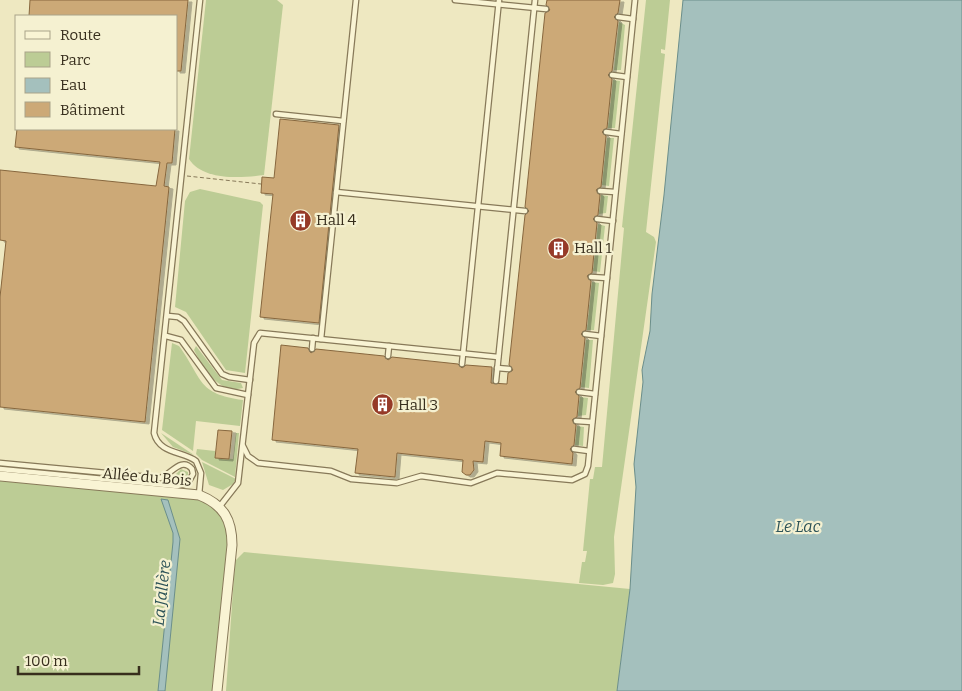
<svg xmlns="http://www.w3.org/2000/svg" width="962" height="691" font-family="Bitter,serif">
  <defs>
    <filter id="shadow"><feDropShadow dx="4" dy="2" stdDeviation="0" flood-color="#0004"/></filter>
  </defs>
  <rect width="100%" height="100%" fill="#eee8c1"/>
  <g fill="#bccc95">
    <path d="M206,0H277L283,5L264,175C241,178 203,181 189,159Z"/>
    <polygon points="646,0 670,0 665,50 661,49 661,53 665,54 646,232 654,237 656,242 614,537 615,574 613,583 603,585 579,583 582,562 585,562 587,551 583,551 590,479 593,479 595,467 602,467 624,228 622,227"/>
    <polygon points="619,22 625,25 621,70 614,70"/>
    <polygon points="613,80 620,81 615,128 608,128"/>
    <polygon points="607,138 614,138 609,186 602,185"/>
    <polygon points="200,189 260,202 263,205 245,373 226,370 186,312 175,307 185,201 190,192"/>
    <polygon points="601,195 608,196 606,213 599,214"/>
    <polygon points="598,224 605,226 600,272 593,271"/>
    <polygon points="592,282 599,283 594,330 587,330"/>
    <polygon points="586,340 593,340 589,388 581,387"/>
    <path d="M172,343L179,346C203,379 197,394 243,400L240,426L196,421L193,451L162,430Z"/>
    <path d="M196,346L222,380L241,383L243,388C219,395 203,368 194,350Z"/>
    <polygon points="580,397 588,398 586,415 578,416"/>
    <polygon points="577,426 584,427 583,446 575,445"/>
    <polygon points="161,433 194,455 173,447"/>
    <polygon points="236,433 239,433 235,477 202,460 196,454 197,449 215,451 215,458 233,459"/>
    <polygon points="202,462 236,479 233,484 223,490 209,485"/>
    <path d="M181,469L188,472V477C180,484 170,483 160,482L172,478Z"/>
    <path d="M0,481L194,499C216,503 224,514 228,535L212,691H0Z"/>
    <polygon points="244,552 630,589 617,691 226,691 235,561"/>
  </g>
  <g fill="#a4c0bd" stroke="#6b8e8b">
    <polygon points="683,0 962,0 962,691 617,691 630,589 636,487 634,464 643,382 642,370 650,331 652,294 664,195"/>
    <polygon points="161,499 168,500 180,539 165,691 158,691 173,542 173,533"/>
  </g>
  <g fill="#cca977" stroke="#87673e" filter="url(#shadow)">
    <polygon points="30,0 188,0 181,71 176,71 176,16 29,16"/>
    <polygon points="547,0 620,0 618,13 614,17 618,21 612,71 608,75 612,79 607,128 602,132 606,136 601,187 596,190 600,195 598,215 593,219 597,223 592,273 587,276 591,281 586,330 581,334 585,338 580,388 575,392 579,396 577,417 572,420 576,425 574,445 570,449 573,453 572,464 500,456 501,443 485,441 483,462 473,461 474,470 470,475 466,475 462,472 463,460 397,453 395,477 355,473 358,449 272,440 281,345 308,348 311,353 316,349 384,356 388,360 392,357 458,364 462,368 466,365 492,367 491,383 507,384 508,373 513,370 509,365 525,215 529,211 525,207 545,13 550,10 546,5"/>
    <polygon points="280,119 339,125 319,323 260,317 273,194 261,193 262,177 274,178"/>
    <polygon points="17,129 175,129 172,163 167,163 164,186 169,187 145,422 0,407 0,297 6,241 0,240 0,170 156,186 160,162 15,147"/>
    <polygon points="218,430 232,431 229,459 215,458"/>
  </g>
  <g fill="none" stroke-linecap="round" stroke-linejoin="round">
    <defs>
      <g id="lane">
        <polyline points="455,0 546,9"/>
        <polyline points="618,17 633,19"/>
        <polyline points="612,75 627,77"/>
        <polyline points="276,114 343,121"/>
        <polyline points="606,132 621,134"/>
        <polyline points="600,191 615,192"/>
        <polyline points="336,192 525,211"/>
        <polyline points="597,219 613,221"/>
        <polyline points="591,277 607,278"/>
        <polyline points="168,316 178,317 184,321 222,374 229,377 250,380"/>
        <polyline points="585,334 601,336"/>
        <polyline points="166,336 181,340 216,388 248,395"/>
        <polyline points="321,339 356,0"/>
        <polyline points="312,349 313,338"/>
        <polyline points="388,356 389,346"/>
        <polyline points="462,364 499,0"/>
        <polyline points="497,368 509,369"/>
        <polyline points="496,381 535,0"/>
        <polyline points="579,392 595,394"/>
        <polyline points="576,421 592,422"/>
        <polyline points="243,446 248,456 258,463 331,471 351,479 397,483 421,476 471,483 497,473 572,480 585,474 588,466 635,0"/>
        <polyline points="574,449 589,451"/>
        <path d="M0,463L160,478C171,475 181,456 192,469L193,474L188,483L177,486L0,469"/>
        <path d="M199,495L201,473L196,461C183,451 159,454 154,433L200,0"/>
        <polyline points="220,506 238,483 254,343 260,333 498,357"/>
      </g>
      <path id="street" d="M0,476L199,495C224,505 232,520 232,545L217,691"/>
    </defs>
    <use href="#lane" stroke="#877959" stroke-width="7"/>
    <use href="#street" stroke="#877959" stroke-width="11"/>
    <polyline stroke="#877959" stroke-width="1" stroke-dasharray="4 2.5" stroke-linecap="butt" points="187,176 261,184"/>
    <use href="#lane" stroke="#f9f4d4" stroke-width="4.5"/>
    <use href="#street" stroke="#f9f4d4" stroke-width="9"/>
  </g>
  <defs>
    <symbol id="building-disc" viewBox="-11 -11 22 22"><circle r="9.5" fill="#963a28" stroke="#f5f1d1"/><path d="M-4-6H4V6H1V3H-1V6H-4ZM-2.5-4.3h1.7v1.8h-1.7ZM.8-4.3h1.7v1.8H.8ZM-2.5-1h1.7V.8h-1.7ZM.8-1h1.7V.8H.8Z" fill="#fff"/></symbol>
  </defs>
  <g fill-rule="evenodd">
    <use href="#building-disc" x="288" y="208" width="25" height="25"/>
    <use href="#building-disc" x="546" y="236" width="25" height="25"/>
    <use href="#building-disc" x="370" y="392" width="25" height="25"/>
  </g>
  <g text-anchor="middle" stroke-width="4.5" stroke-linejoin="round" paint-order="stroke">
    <g font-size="15" fill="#372e1d" stroke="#f5f1d1" text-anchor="start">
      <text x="316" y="225">Hall 4</text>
      <text x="574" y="253">Hall 1</text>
      <text x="398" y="410">Hall 3</text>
    </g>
    <g font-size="15" fill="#372e1d" stroke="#f5f1d1">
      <text transform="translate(147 477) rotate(5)" y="5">Allée du Bois</text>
    </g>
    <g font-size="16" font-style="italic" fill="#2c5257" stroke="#f5f1d1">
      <text x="798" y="532">Le Lac</text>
      <text transform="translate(161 593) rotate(-84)" y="6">La Jallère</text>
    </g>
  </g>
  <rect x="15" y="15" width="162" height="115" fill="#f5f1d1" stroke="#a9a389"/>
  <rect x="25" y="31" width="25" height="8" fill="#f9f4d4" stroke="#a9a389"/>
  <text x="60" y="40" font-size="15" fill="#372e1d">Route</text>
  <rect x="25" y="52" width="25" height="15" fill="#bccc95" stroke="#a9a389"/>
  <text x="60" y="65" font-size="15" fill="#372e1d">Parc</text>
  <rect x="25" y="78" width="25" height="15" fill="#a4c0bd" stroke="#a9a389"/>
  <text x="60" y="90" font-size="15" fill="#372e1d">Eau</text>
  <rect x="25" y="102" width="25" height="15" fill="#cca977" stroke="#a9a389"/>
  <text x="60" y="115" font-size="15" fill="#372e1d">Bâtiment</text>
  <path d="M18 666v8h121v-8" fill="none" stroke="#372e1d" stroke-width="2.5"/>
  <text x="25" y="666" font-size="15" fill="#372e1d" stroke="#f5f1d1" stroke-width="4" paint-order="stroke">100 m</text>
</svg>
